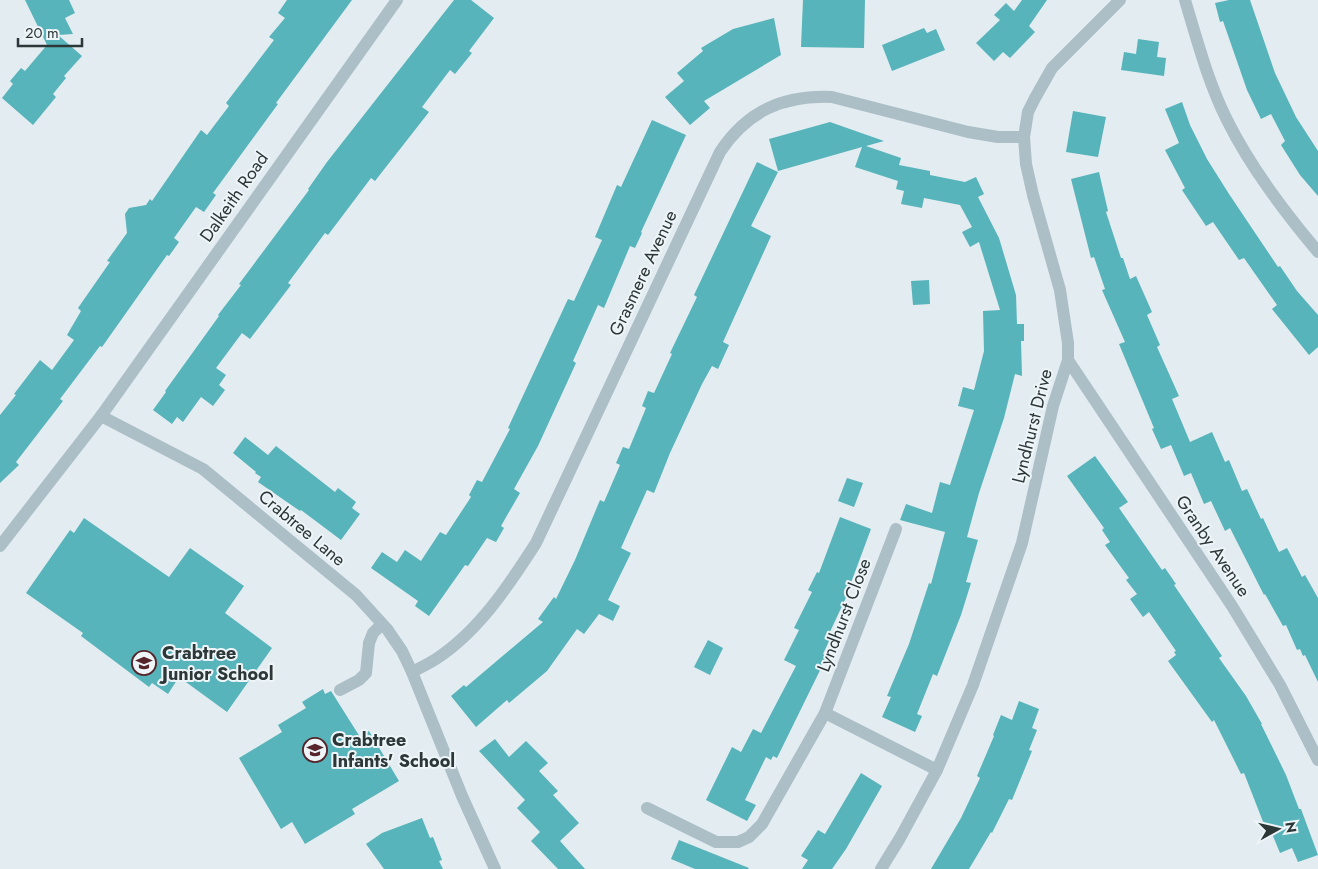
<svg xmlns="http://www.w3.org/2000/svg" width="1318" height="869" font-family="Jost,sans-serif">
  <rect width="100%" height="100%" fill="#e2ecf1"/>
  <g fill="#57b4ba">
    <polygon points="25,0 69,0 75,13 65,18 73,34 58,35 82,56 64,76 66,78 53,94 56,97 33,125 2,98 13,84 10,81 21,68 25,71 47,45"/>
    <polygon points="287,0 352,0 276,103 278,104 213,193 216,195 204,212 196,207 174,238 179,242 169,256 167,255 102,347 100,346 60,399 63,401 16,462 19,465 0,483 0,415 16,395 14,394 40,360 52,370 74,340 67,335 81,311 78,308 110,262 107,261 127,233 125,214 129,208 146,205 150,199 152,201 201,130 207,135 229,106 226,103 274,40 269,37 285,18 278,13"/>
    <polygon points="454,0 471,0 494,18 469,51 472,53 455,74 450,70 422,107 429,112 375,181 371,178 328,235 325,233 288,283 291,285 250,339 242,333 216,368 226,375 219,385 225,390 213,406 201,397 183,422 177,417 172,424 153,410 166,392 165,391 219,316 218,315 241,285 239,284 309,190 308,189 327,162"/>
    <polygon points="803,0 865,0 864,48 801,47"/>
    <polygon points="1022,0 1047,0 1029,26 1035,32 1010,58 1003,52 994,61 976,43 1000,20 994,15 1006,3 1014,11"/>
    <polygon points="1229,0 1250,0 1275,73 1296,117 1318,151 1318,196 1300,175 1281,145 1285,141 1271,114 1261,119 1247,90 1223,21 1220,22 1215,3"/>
    <polygon points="774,18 781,55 704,101 710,108 690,125 665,97 684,81 677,73 703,51 701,48 733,29"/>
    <polygon points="924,28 927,33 936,29 945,50 892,71 882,45"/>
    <polygon points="1138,39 1159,42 1157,57 1166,58 1164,76 1121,70 1124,52 1136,54"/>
    <polygon points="1182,102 1190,125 1207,159 1229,194 1278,267 1280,266 1297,291 1318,315 1318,347 1309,355 1272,309 1277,305 1244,258 1239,260 1213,222 1206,226 1182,190 1185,188 1165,150 1179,143 1165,109"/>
    <polygon points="1073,111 1106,117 1098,157 1066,152"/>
    <polygon points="652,120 686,135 641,232 642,233 635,248 630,246 604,308 598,305 573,361 576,363 538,446 514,489 520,493 501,526 504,528 496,542 487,538 468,566 465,565 429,616 415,606 418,601 371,568 382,552 397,562 405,550 421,561 440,532 446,535 471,497 469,495 477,480 482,482 510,429 508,428 568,299 574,301 602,240 595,237 617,185 621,187"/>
    <polygon points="830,122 884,141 866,146 901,158 899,165 930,171 930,175 965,182 976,177 984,194 978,197 999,238 1016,295 1017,324 1024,324 1024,341 1021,341 1022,376 1015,374 1004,418 979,493 967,537 978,540 966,582 971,583 961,615 937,676 933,674 917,714 922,716 915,732 882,717 891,697 887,696 909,644 929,583 931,584 945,532 900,520 906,504 932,513 940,482 950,485 974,410 958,406 963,387 974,390 984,351 983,311 1000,310 979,242 970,247 962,232 972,227 960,205 924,198 922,208 901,204 904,191 896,189 898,181 855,167 862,147 778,171 769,139"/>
    <polygon points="757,162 778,172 751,226 771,236 723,342 729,345 718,369 712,366 702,384 670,453 654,493 647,490 621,548 631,553 608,600 620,606 613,621 599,614 584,634 577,629 547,671 509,703 507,700 476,727 451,696 464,685 466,687 543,622 538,619 554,597 556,599 575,560 600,500 604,502 620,465 616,463 623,447 629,449 646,408 642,406 648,391 654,393 672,354 670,353 697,297 694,295"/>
    <polygon points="1099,172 1108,211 1106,212 1121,258 1123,258 1130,279 1136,276 1152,312 1147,315 1160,345 1157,347 1179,396 1172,399 1190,442 1212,432 1225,462 1229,460 1242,491 1247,489 1261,519 1263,518 1279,552 1287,548 1302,577 1305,575 1318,598 1318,682 1305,655 1303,656 1300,649 1297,650 1286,625 1283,626 1265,594 1264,595 1230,528 1225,531 1211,501 1204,504 1191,473 1184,476 1171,445 1161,449 1152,429 1154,428 1119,344 1125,342 1102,290 1105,289 1094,257 1091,258 1071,179"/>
    <polygon points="929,280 930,304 913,305 911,281"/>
    <polygon points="245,437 268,455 276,446 335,492 338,488 356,502 352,508 360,514 341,540 301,510 300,511 258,482 261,477 255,473 256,472 233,453"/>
    <polygon points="1095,456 1128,502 1119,508 1162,570 1165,568 1176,584 1174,585 1222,656 1219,658 1246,696 1262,724 1261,724 1286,775 1299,809 1301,809 1318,855 1298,862 1292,848 1280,853 1273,836 1269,837 1244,773 1241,774 1214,720 1212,722 1168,661 1176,655 1174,652 1176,651 1149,612 1143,617 1130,599 1137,594 1126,580 1129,578 1105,545 1110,542 1102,530 1104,528 1067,476"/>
    <polygon points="847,478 863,483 854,507 838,501"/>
    <polygon points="840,517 871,529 849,588 850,589 828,636 831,637 823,654 827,656 777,758 773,756 771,760 766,757 745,800 756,805 747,821 706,800 732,747 741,752 753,729 761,733 796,666 784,660 799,630 794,628 812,592 808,590 817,572 819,573"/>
    <polygon points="84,518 169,577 190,548 244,586 225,613 272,648 227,712 179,677 168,694 152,683 149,687 81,636 83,633 26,593 70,530 74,533"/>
    <polygon points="708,640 723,648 710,675 694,667"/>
    <polygon points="323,689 325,694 331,691 360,737 369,731 399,781 352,809 355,814 305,844 292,822 281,829 239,758 282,732 278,725 306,708 302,702"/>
    <polygon points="1019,701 1039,709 1032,728 1037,730 1029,750 1032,751 1012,800 1009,799 992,833 991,832 969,869 931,869 961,818 980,778 977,776 994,736 993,735 1001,715 1012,720"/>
    <polygon points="495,739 509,757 526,741 548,763 539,771 558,791 553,795 579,823 560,841 585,869 558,869 531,841 540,832 517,808 525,800 479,751"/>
    <polygon points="861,773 882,786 846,849 832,869 802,869 808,860 801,856 818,830 825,834"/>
    <polygon points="422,818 430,838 433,837 442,860 439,861 443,869 384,869 366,844 382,833"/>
    <polygon points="679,840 749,868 748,869 695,869 671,859"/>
  </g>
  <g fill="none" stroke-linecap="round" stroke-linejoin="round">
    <g stroke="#acbec6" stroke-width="12">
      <path d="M1185,0C1197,40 1208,82 1227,120C1251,168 1284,211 1318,252"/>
      <polyline points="1068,360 1232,606 1280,685 1318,760"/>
      <polyline points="101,416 397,0"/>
      <polyline points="0,546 101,416 203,469 356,595 387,629 402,651 412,672 462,796 495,869"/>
      <path d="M412,672C420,668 428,664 436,659C479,631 509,585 536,543L720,152C747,111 783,95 832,97L968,132L998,137H1024"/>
      <polyline points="340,690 359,680 366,673 369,643 373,633 382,624"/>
      <polyline points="825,713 937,770"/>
      <polyline points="647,808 716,842 738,842 749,837 762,824 825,713 896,529"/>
      <polyline points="881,869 900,838 937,770 973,685 1022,543 1053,406 1068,360 1068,343 1060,290 1033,195 1026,164 1024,137 1028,112 1035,98 1052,68 1120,0"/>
    </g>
  </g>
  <defs>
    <symbol id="school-ring" viewBox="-11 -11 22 22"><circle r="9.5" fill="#eef5f9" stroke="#56252b" stroke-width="1.5"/><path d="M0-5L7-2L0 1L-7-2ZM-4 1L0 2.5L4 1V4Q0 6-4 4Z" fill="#56252b"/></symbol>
  </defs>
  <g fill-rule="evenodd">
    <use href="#school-ring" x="130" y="649" width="28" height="28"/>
    <use href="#school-ring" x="301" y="736" width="28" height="28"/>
  </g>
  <g text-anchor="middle" stroke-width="4" stroke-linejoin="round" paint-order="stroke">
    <g font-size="18" fill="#2c3738" stroke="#eef5f9">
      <text transform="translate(234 197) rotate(-55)" y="6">Dalkeith Road</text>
      <text transform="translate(643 273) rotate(-65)" y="6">Grasmere Avenue</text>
      <text transform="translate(1032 426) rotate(-76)" y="6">Lyndhurst Drive</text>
      <text transform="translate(302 528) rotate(40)" y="6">Crabtree Lane</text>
      <text transform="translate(1213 546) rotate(56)" y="6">Granby Avenue</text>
      <text transform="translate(844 615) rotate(-69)" y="6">Lyndhurst Close</text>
    </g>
    <g font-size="18" font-weight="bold" fill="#2c3738" stroke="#eef5f9" text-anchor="start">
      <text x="162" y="659">Crabtree<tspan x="162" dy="21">Junior School</tspan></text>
      <text x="332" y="746">Crabtree<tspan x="332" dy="21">Infants' School</tspan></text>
    </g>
  </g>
  <g transform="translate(1278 829) rotate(82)" stroke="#eef5f9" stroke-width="4" paint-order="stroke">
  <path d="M0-4L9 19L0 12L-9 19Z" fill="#2c3738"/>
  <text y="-8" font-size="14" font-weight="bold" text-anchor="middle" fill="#2c3738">N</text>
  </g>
  <path d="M18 38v8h64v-8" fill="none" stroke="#2c3738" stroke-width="2.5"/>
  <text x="25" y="38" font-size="15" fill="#2c3738" stroke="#eef5f9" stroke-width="4" paint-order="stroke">20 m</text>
</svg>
